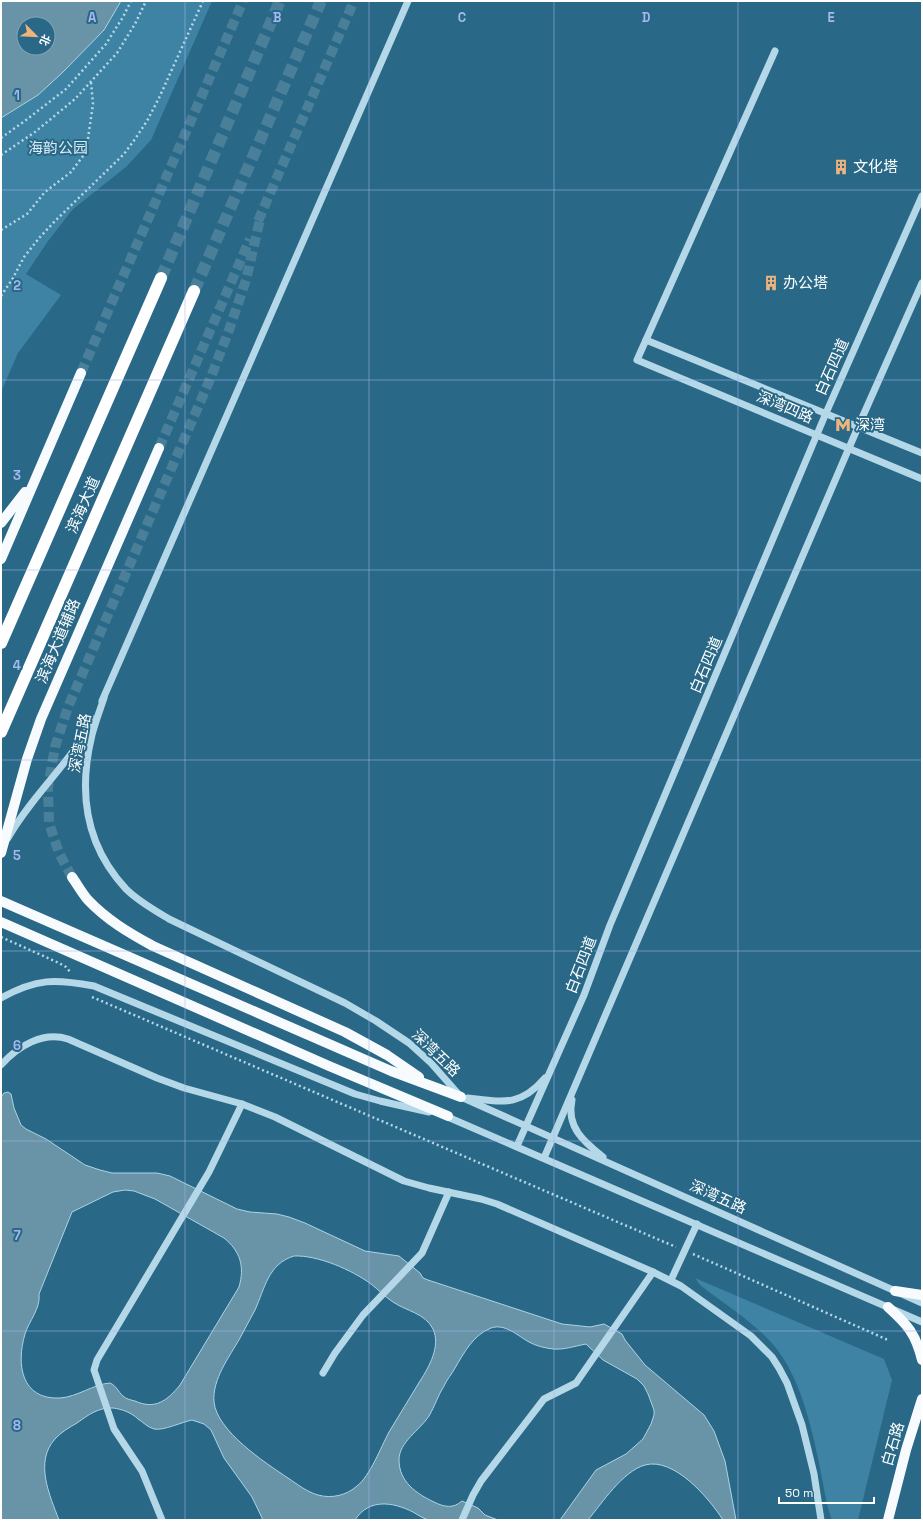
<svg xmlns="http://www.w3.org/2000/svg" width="923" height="1521" font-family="'Space Grotesk','Noto Sans SC',sans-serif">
  <rect width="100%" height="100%" fill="#296887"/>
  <g fill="#3e83a3">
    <polygon points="121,1 212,1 151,140 126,167 73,209 48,241 26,274 61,295 18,353 1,392 1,118 38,95 104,30"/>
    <path d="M695,1278L884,1359L892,1380L858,1520H832L828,1508C817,1456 807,1379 769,1340C749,1319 723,1303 700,1285Z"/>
  </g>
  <g fill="#6993a7" stroke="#aad5e8" fill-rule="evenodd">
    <path d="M1,1H121L104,30L63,72L38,95L1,118ZM24,24H48V48H24Z"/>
    <path d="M8,1092L11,1094L14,1108L21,1125L26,1129L46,1139L85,1165L100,1170L112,1173H157L170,1176L237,1209L250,1212L277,1214L289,1217L305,1223L365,1251L399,1256L420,1273L423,1278L428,1280L562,1324L590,1327L604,1324L622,1334L625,1340L645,1365L704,1415L714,1431L725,1461L736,1520H723C709,1498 674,1457 645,1465C623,1471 602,1503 588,1520H560L596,1470L626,1454L643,1439L651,1424L654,1415V1410L648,1394L644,1386L637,1379L603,1360L586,1344C575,1346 564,1350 553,1349C545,1348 536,1346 529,1342C518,1336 505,1323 491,1328C473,1335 464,1353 455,1368C452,1374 447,1379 444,1386C438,1395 435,1406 429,1416C420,1430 399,1442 399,1460C399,1482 417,1494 434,1502C444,1507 453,1509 462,1501L478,1508L485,1515L498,1520C477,1520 450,1521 429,1520C424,1519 418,1515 413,1512C393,1502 369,1498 355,1520H263L252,1497L224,1458L211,1430L204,1424L192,1420C182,1422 163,1431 154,1429C147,1427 143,1422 138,1419C132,1413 122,1409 113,1408C99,1407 88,1415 77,1423C70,1427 61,1432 55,1439C34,1462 50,1496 59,1520H1V1097L4,1093ZM125,1190L134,1191L155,1199L224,1238C240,1251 245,1266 239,1287L180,1385C167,1401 155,1410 135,1401C131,1400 126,1399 123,1396C118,1392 117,1386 110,1383C94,1384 77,1397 60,1398C21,1400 16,1364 25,1334C29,1321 41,1308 39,1294L72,1212L113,1192ZM294,1256C318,1255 352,1270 371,1284C379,1290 385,1297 393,1302C406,1311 425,1313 433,1329C441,1346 429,1367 420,1381C410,1398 399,1415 389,1432C381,1447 370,1476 357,1486C347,1495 332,1499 318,1495C307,1492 297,1484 288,1478C264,1462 217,1431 214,1402C212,1379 230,1356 240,1338C245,1329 250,1319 255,1310C265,1288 268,1264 294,1256Z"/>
  </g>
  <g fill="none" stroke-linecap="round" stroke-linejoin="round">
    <g stroke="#497f99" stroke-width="10" stroke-dasharray="10 5" stroke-linecap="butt">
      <polyline points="258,221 354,1"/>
      <polyline points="81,373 243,1"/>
      <polyline points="159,448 250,239"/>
      <polyline points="72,877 59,853 49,823 48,788 55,747 68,707 211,377 229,330 246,280 261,215"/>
    </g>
    <g stroke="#497f99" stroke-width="12" stroke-dasharray="12 6" stroke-linecap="butt">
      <polyline points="161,278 280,1"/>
      <polyline points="194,291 321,1"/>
    </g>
    <g stroke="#b5d8e8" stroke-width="2.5" stroke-dasharray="2 3" stroke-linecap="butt">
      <polyline points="1,138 26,120 66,89 106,44 123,17 131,1"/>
      <polyline points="1,155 35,132 75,99 117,53 135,24 146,1"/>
      <polyline points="1,230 27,214 45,192 71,172 86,152 93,104 91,82"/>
      <polyline points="1,296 13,278 24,257 40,237 56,220 124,154 135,139 147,121 159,98 203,1"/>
      <polyline points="1,937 59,963 66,967 71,973"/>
      <polyline points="92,997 676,1247"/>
      <polyline points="693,1254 888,1340"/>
    </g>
    <g stroke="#b5d8e8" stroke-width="7">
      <polyline points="775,51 637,360 922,479"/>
      <polyline points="646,340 922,453"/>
      <path d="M104,698C100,710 95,723 92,735C78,792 85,845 126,889C138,901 154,910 169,919L345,1003L376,1021L409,1043L431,1063L461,1097L922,1303"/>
      <polyline points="102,701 408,1"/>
      <path d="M8,838C32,795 71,763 93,719"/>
      <path d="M1,998C37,978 55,979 94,986L355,1094L380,1101L429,1112"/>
      <path d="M1,1065C18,1046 43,1031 68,1039L157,1078L184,1088L242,1104L275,1117L404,1181L429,1188L481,1199L497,1204L653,1272L681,1286L751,1336L772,1357L779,1368L787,1383L802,1425L814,1474L821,1520"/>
      <path d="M468,1098C503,1102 520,1107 545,1078"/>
      <path d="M572,1100C566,1127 584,1142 603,1157"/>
      <polyline points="443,1115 922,1322"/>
      <polyline points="517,1146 584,995 610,925 826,413 922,196"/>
      <polyline points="544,1158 858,427 922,283"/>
      <polyline points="671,1280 697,1224"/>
      <polyline points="323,1373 335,1353 363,1315 422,1253 449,1192"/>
      <polyline points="162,1520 142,1471 114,1429 94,1370 97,1360 209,1172 242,1104"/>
      <polyline points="462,1520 473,1495 481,1481 544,1399 576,1383 653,1272"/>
    </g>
    <g stroke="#f7fbfe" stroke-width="10">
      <polyline points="1,523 25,492"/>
      <polyline points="1,559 81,373"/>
      <polyline points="1,853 27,759 41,719 159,448"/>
      <path d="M72,877C77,884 82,893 88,900C107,920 129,933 153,946L345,1032L387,1055L419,1077"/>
      <polyline points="1,901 391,1071 461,1097"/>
      <polyline points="1,922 329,1066 448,1116"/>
      <polyline points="895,1291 922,1295"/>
      <path d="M888,1307C907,1324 916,1334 922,1360"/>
      <polyline points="888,1520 906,1450 922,1399"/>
    </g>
    <g stroke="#fff" stroke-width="12">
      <polyline points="1,643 161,278"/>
      <polyline points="1,732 194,291"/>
    </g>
  </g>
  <path fill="none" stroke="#a5b8ef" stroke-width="1" stroke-opacity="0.55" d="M185,1V1520M369,1V1520M554,1V1520M738,1V1520M1,190H922M1,380H922M1,570H922M1,760H922M1,951H922M1,1141H922M1,1331H922"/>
  <defs>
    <symbol id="building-bare" viewBox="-9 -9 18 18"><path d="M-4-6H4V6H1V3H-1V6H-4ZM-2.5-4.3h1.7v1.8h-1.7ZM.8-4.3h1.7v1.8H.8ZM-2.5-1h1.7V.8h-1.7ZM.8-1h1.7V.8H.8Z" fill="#efb37c" stroke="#296887" stroke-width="2.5" paint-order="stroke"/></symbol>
    <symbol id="metro-bare" viewBox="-9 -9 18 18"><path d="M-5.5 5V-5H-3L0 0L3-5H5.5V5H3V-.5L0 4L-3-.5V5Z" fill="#efb37c" stroke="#296887" stroke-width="2.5" paint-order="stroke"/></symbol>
  </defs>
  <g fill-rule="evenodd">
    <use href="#building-bare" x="830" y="156" width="22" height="22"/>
    <use href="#building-bare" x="760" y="272" width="22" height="22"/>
    <use href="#metro-bare" x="832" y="414" width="22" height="22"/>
  </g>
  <g text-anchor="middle" stroke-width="4" stroke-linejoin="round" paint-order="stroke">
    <g font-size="15" fill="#d8edf6" stroke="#296887">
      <text x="58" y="153">海韵公园</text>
    </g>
    <g font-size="15" fill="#fff" stroke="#296887" text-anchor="start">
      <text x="853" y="172">文化塔</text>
      <text x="783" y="288">办公塔</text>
      <text x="855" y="430">深湾</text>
    </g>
    <g font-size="15" fill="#fff" stroke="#296887">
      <text transform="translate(832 367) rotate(-66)" y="5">白石四道</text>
      <text transform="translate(785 407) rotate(23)" y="5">深湾四路</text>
      <text transform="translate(83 505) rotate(-66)" y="5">滨海大道</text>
      <text transform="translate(58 641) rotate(-67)" y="5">滨海大道辅路</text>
      <text transform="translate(706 665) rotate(-67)" y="5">白石四道</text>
      <text transform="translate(80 743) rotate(-79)" y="5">深湾五路</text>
      <text transform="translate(581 965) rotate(-69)" y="5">白石四道</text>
      <text transform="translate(436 1053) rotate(44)" y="5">深湾五路</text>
      <text transform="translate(718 1197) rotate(24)" y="5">深湾五路</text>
      <text transform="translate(893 1444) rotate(-74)" y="5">白石路</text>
    </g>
  </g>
  <g font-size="13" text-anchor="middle" font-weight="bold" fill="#a5b8ef" stroke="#296887" stroke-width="4" stroke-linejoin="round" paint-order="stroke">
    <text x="92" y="22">A</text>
    <text x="277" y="22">B</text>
    <text x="462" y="22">C</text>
    <text x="646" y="22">D</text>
    <text x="831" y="22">E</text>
    <text x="17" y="100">1</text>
    <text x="17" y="290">2</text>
    <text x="17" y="480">3</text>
    <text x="17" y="670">4</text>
    <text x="17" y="860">5</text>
    <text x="17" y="1050">6</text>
    <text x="17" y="1240">7</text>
    <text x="17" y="1430">8</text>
  </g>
  <rect width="923" height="1521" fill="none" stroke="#ffffff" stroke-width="4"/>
  <g transform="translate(36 36) rotate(114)"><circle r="19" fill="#296887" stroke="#7fa4b7"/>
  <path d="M0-3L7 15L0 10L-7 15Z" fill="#efb37c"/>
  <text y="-6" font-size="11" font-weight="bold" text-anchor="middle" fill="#ffffff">北</text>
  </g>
  <path d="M779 1497v6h95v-6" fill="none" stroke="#ffffff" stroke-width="2"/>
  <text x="785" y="1497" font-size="12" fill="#ffffff" stroke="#296887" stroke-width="3" paint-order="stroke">50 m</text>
</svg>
